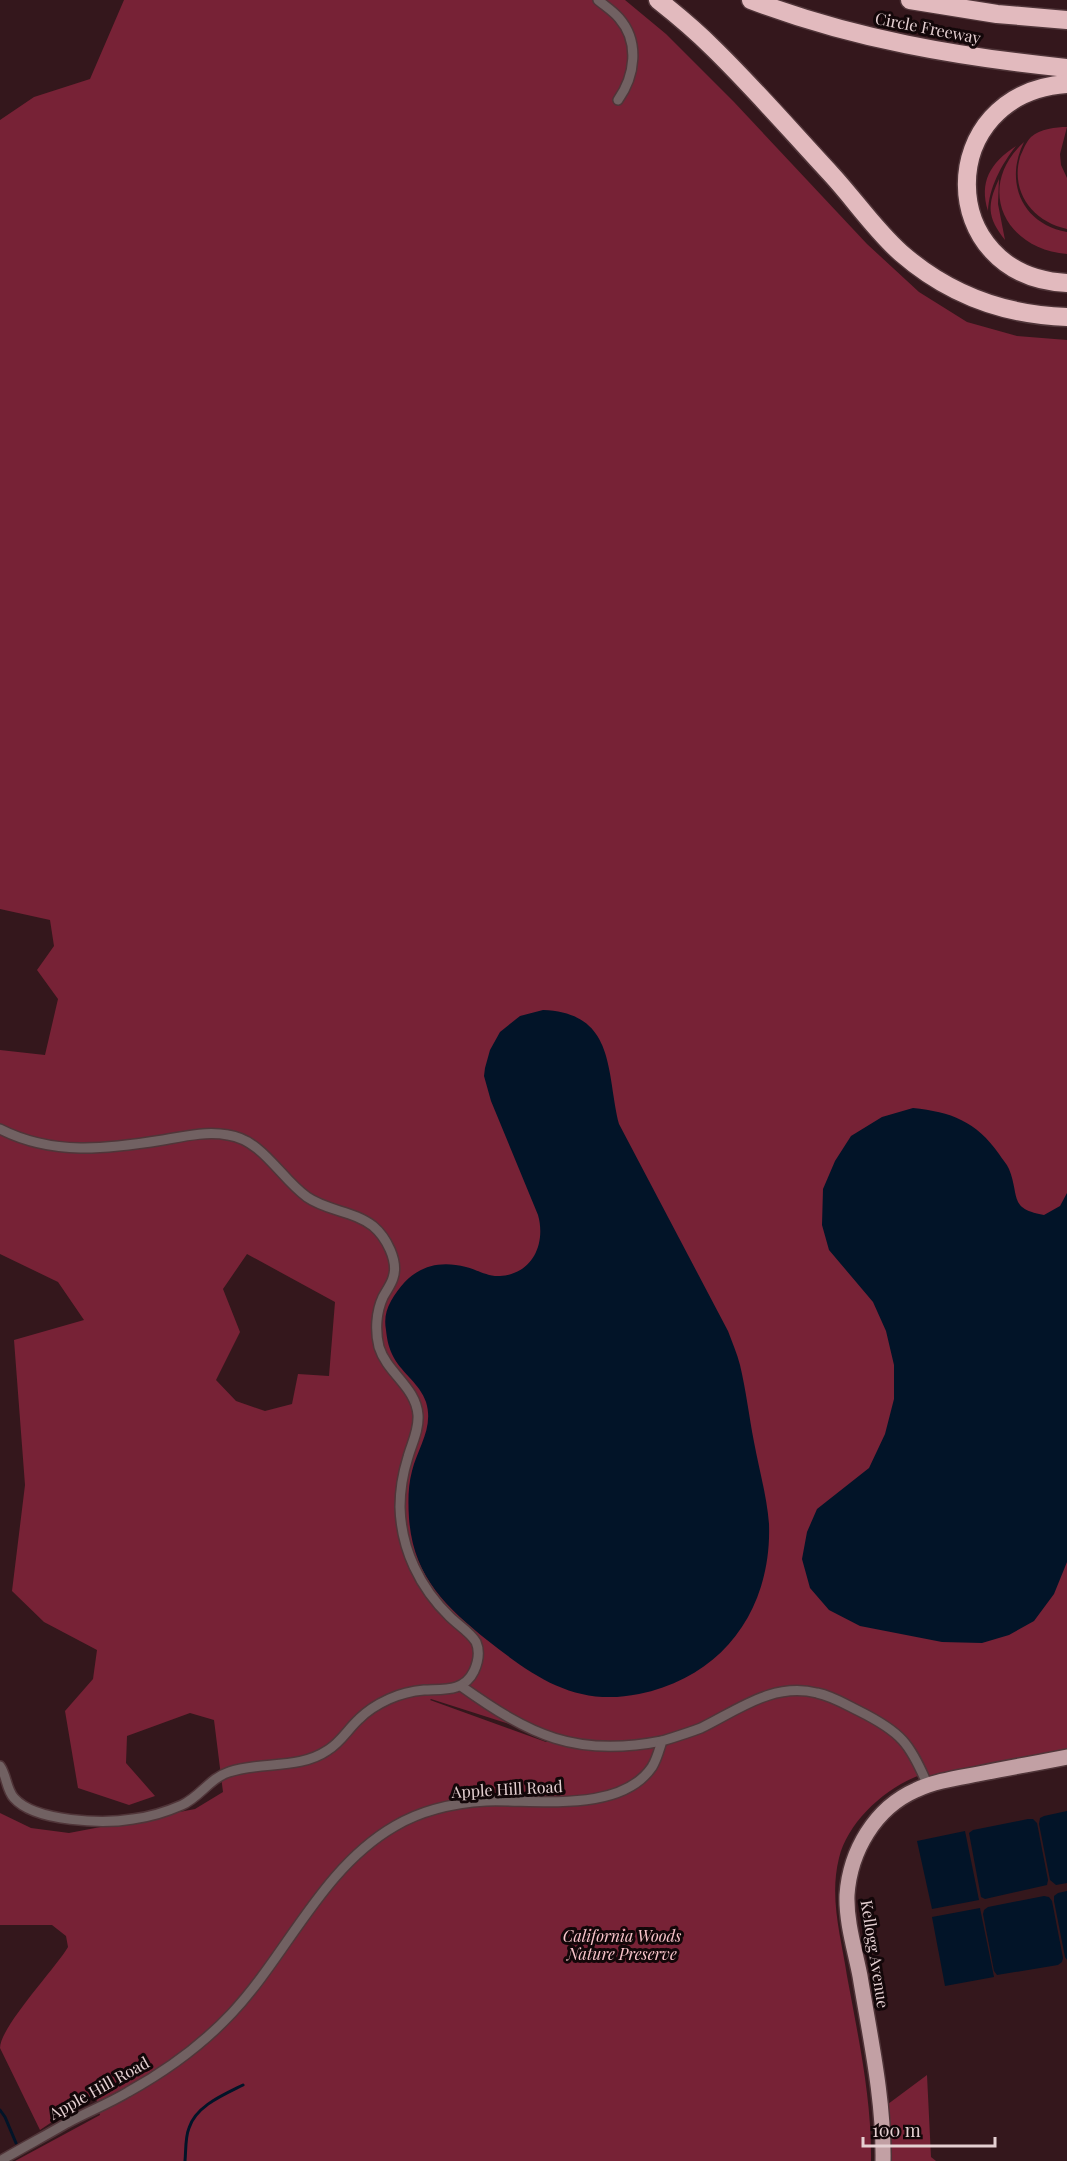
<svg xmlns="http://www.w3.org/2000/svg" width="1067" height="2161" font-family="'Playfair Display',serif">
  <rect width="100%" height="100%" fill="#34171c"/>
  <g fill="#772236" fill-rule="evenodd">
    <path d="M124,0H625L666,34L734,102L867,244L919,292L967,322L1017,336L1067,340V1757L928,1786L923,1774C887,1786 848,1821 839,1858C829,1898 841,1937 847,1976C858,2036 872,2099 871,2161H15L100,2115L95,2093L40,2130L0,2048C0,2027 55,1969 68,1947L66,1936L52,1925H0V1813L31,1828L69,1833L195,1809L223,1792L214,1720L190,1713L127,1736L126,1763L155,1796L129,1805L78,1788L65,1711L93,1679L97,1650L44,1622L12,1591L25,1485L14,1340L84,1320L58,1282L0,1254V1050L45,1055L58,999L37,970L54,946L50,920L0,909V120L34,97L90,79ZM247,1254L335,1302L329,1376L298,1374L292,1404L265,1411L236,1401L216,1380L240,1332L223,1289ZM430,1700L431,1699L556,1739L546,1742Z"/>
    <path d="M1067,127L1060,154L1061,165L1067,178V229C1033,222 1010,192 1020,157C1023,150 1026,142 1031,137C1040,129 1056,127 1067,127Z"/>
    <path d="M1024,142C1004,182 1022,224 1067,232V254C1004,249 975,187 1024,142Z"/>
    <path d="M1016,146C1001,165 989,188 988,211C979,182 990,163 1016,146Z"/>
    <path d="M999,179L998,204L1005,240C987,217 987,205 999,179Z"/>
    <polygon points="927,2075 931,2157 936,2161 883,2161 880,2110"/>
  </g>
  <g fill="#021428">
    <path d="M543,1010C616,1013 606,1071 619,1124L728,1331C732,1342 737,1353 740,1365C746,1390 749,1416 754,1442C759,1469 767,1497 769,1524C772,1609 723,1677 639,1694C576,1707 534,1677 487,1640C445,1606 413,1576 409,1518C408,1502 408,1486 412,1471C418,1447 434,1428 426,1402C420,1384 403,1374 394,1358C389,1349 387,1340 386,1330C384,1319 386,1310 391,1301C408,1271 432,1258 466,1267C478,1270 488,1277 500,1276C533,1274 546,1243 538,1215L491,1101L484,1076L485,1068L490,1050L500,1032L520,1016Z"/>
    <path d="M913,1108C951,1112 976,1121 999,1154C1002,1159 1007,1164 1009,1169C1020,1196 1008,1209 1044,1215L1060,1206L1067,1193V1562L1054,1594L1034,1621L1009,1635L982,1643L942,1642L860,1626L829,1610L810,1588L802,1559L807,1532L817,1509L869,1468L885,1434L894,1399V1365L886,1331L873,1302L829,1250L822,1225L823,1189L835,1161L851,1136L882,1117Z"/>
    <polygon points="1067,1811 1067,1883 1056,1885 1050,1880 1039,1824 1040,1818 1044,1816"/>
    <polygon points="1028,1819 1033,1819 1037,1823 1048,1880 1047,1885 985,1899 981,1897 969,1833 973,1830"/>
    <polygon points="965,1831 979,1900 932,1909 917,1841"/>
    <polygon points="1067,1891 1067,1960 1065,1957 1054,1901 1054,1896 1058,1893"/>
    <polygon points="1044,1896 1049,1897 1052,1901 1063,1958 1062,1962 1058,1965 997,1975 994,1971 983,1914 984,1910 988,1907"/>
    <polygon points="980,1908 994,1977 945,1986 932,1917"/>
  </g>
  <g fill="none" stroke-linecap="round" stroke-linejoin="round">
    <g stroke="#021428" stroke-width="3">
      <polyline points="0,2110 5,2117 16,2143"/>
      <path d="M185,2161C186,2151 185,2138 189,2128C196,2106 223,2095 243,2085"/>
    </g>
    <defs>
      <g id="minor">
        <path d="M598,0C605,6 613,11 619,18C640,42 635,76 618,100"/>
        <path d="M0,1129C53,1156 107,1149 163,1140C185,1136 207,1131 228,1135C263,1140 280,1178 307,1197C327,1211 354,1211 373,1226C386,1237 399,1261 393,1278C391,1285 386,1291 383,1297C376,1312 375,1331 379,1347C387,1373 416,1387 418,1415C419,1430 412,1443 408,1457C403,1473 400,1490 400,1507C401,1549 420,1588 450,1617C458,1625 470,1632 476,1642C480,1651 478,1662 474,1671C464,1692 444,1689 424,1690C412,1691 400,1694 389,1699C378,1704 367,1711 359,1719C348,1729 341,1742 328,1750C299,1770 261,1761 229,1772C210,1778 200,1797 182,1805C166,1812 150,1817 133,1819C104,1824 35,1822 14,1798C6,1789 7,1776 0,1766"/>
        <path d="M461,1686C530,1735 575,1758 662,1741"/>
        <path d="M0,2161C22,2148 45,2136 67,2123C87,2112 108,2104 128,2092C166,2071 202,2045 232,2013C288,1953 322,1868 395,1826C422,1810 454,1803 486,1801C535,1799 620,1814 652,1767C657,1759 659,1750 662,1741C675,1737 688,1733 701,1728C738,1710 773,1682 817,1693C832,1696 845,1704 859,1711C901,1732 910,1743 928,1786"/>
      </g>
      <path id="primary" d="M883,2161C884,2099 870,2037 860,1976C855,1950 846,1922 847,1895C850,1851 875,1808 916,1790C935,1781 957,1778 978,1774C1007,1768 1037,1763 1067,1757"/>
      <g id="motorway">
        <path d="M658,0C677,15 696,31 713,48C754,88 792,132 831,174C855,200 875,230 901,253C948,294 1005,315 1067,317"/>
        <path d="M751,0C853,39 959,57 1067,68"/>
        <polyline points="910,0 997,14 1067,20"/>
        <path d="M1067,84C933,93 934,277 1067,283"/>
      </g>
    </defs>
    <use href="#minor" stroke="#503539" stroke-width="12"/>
    <use href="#primary" stroke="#503539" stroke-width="18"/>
    <use href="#motorway" stroke="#503539" stroke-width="21"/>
    <use href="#minor" stroke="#716162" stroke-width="9"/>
    <use href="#primary" stroke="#c2a0a4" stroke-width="15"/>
    <use href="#motorway" stroke="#e2babe" stroke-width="18"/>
  </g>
  <g text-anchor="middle" stroke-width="6" stroke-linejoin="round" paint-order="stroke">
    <g font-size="16" fill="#e5d0d2" stroke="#130709">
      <text transform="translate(928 28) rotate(11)" y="6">Circle Freeway</text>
      <text transform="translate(507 1789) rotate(-3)" y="6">Apple Hill Road</text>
      <text transform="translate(875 1954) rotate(81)" y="6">Kellogg Avenue</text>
      <text transform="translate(99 2088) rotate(-29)" y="6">Apple Hill Road</text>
    </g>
    <g font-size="16" font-style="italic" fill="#f9c5cb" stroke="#130709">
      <text x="622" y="1942">California Woods<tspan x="622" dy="18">Nature Preserve</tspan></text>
    </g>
  </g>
  <path d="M863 2137v9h132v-9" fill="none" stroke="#e5d0d2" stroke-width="3"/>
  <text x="872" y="2137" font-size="18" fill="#e5d0d2" stroke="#130709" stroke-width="4.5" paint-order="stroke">100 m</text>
</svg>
